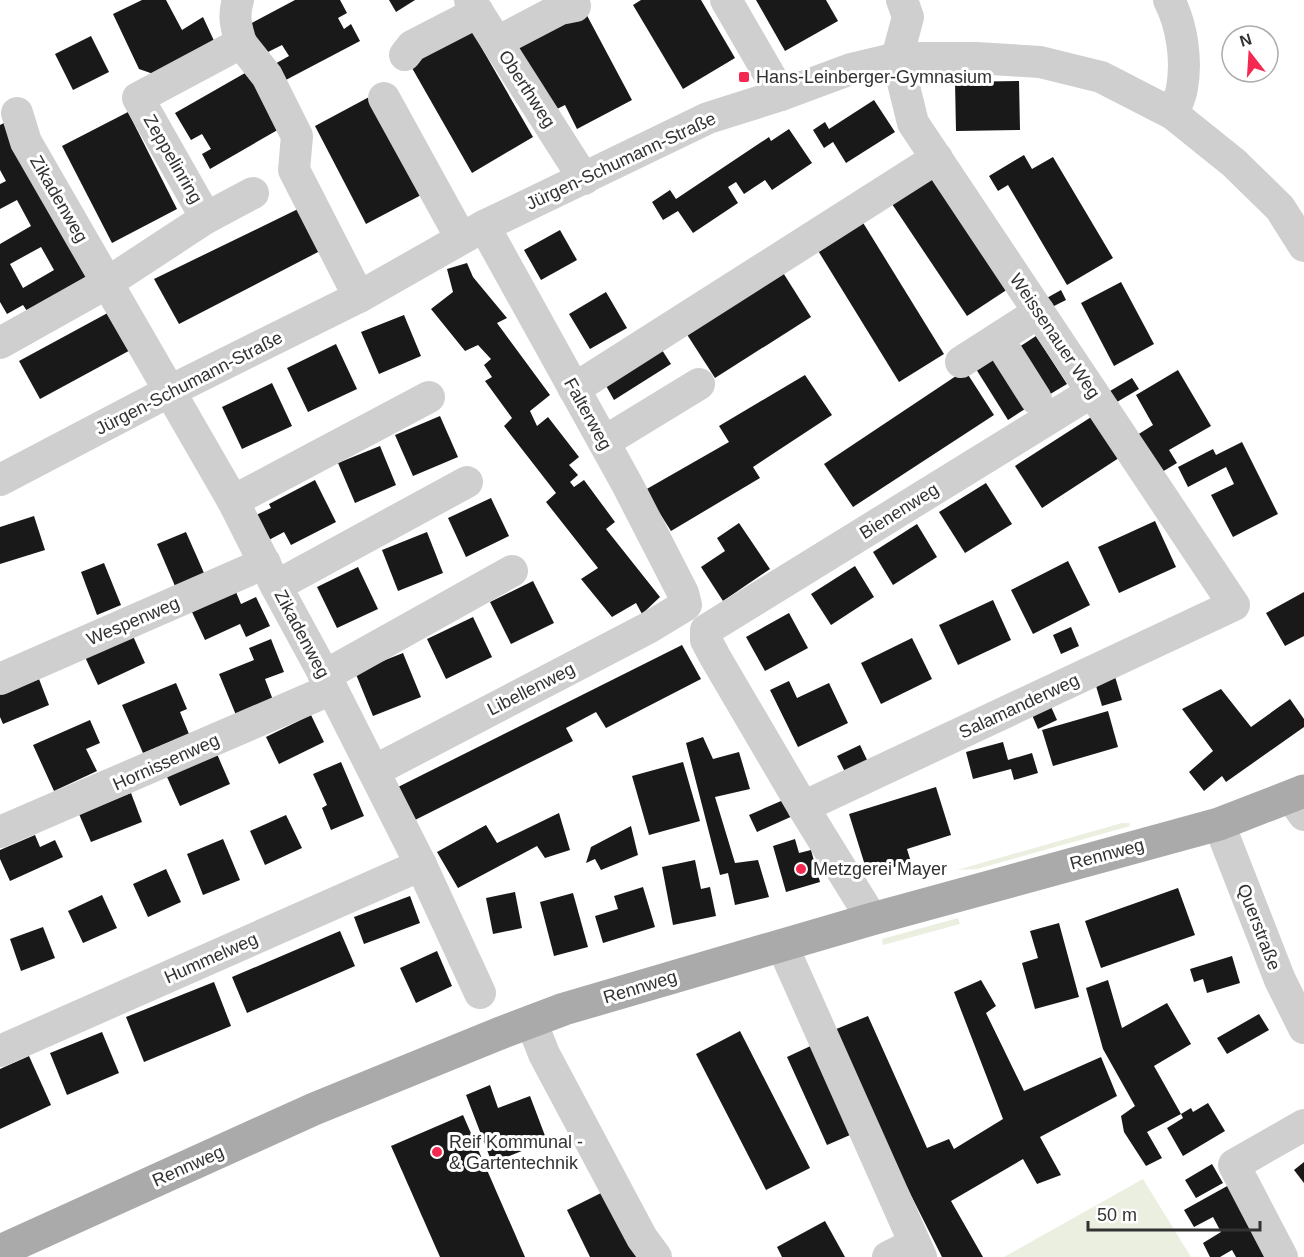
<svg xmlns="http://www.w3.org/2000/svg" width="1304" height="1257" font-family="Helvetica,sans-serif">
  <rect width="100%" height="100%" fill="#fff"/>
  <g fill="#eaefe0">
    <polygon points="1122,823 1129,823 1130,826 977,869 957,870"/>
    <polygon points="958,918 960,924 883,945 882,939"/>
    <polygon points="1143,1179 1191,1257 1004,1257"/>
  </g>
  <g fill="#191919" fill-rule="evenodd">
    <polygon points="142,0 166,0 182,30 203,17 216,45 162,77 139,69 113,14"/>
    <polygon points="295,0 340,0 347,13 338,18 344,29 351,24 360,41 282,82 273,65 289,56 282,45 264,54 248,25"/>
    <polygon points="389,0 415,0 396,12"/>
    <polygon points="641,0 701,0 735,58 683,89 633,5"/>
    <polygon points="756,0 826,0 838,21 785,51"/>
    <polygon points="583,8 632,100 577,129 565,105 553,111 517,44"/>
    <polygon points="469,26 533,137 472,173 408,61"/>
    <polygon points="91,36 109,72 73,90 55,54"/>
    <polygon points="259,65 281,128 210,169 202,154 211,149 202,134 191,140 175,113"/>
    <polygon points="1019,81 1020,130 956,131 955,82"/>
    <polygon points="371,96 423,194 366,224 315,126"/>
    <polygon points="874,100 895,132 846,163 833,142 824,148 813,130 825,122 829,129"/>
    <polygon points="128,112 177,209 112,243 62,146"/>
    <path d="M4,123L90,275L27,311L23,305L7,314L0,302V244L31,226L17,200L0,209V184L6,181L0,170V125ZM41,247L54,270L23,288L10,264Z"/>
    <polygon points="789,129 812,163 772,190 765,180 744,194 736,182 728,187 738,203 693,233 678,211 663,220 652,202 670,190 676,199 769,137 771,141"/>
    <polygon points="1024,155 1032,169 1053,157 1113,258 1067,285 1008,185 998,191 989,176"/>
    <polygon points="934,177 1008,289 967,316 892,204"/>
    <polygon points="298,209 320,251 179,324 154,279"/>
    <polygon points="862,221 944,354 899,382 817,249"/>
    <polygon points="560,230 577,260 541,280 524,250"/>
    <polygon points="467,263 473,277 507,318 497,323 550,395 530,411 537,426 548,417 579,457 569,465 578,475 570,482 574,487 584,480 615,522 606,529 660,597 642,614 636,603 612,617 581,579 598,568 546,502 556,493 504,426 512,418 485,381 492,377 484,365 491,359 478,345 465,351 431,309 453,292 447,269"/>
    <polygon points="782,271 811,317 715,378 686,333"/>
    <polygon points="1121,282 1154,344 1114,366 1081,303"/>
    <polygon points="1061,290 1066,300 1050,308 1045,299"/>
    <polygon points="606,292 627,328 590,349 569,314"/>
    <polygon points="115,309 136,347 40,399 19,361"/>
    <polygon points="404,315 421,356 379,374 361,332"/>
    <polygon points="1036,336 1067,384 1047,396 1016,349"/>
    <polygon points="336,344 357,389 308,412 287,368"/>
    <polygon points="662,350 671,364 614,400 605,384"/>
    <polygon points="997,356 1028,407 1008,420 976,369"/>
    <polygon points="965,370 994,415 853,507 824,464"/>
    <polygon points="1178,370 1211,426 1169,450 1177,463 1157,475 1134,437 1153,425 1136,395"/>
    <polygon points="805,375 832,415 753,467 760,478 671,531 645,490 729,442 719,426"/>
    <polygon points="1132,378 1139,389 1117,402 1110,391"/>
    <polygon points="272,383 292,426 242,449 222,407"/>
    <polygon points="1099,412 1125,454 1042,508 1015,466"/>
    <polygon points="440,416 458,457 413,476 395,435"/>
    <polygon points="1242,442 1278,514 1233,537 1211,495 1234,484 1226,467 1188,487 1178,467 1213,449 1216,455"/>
    <polygon points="380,446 396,485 355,503 338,463"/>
    <polygon points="315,480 336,522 291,545 284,532 265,542 252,517 271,508 269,504"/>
    <polygon points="986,483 1012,524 965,553 939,512"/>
    <polygon points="491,498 509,536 466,557 448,518"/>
    <polygon points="34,516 45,550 0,564 0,527"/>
    <polygon points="1155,521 1176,567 1119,593 1098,547"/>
    <polygon points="739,523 770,569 723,601 701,567 725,551 717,538"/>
    <polygon points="917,524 937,557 893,585 873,552"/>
    <polygon points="186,532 204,573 175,586 157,544"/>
    <polygon points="427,532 443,573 398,591 382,550"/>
    <polygon points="1068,561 1090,605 1033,634 1011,590"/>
    <polygon points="104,563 121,605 97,615 81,572"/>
    <polygon points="855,566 874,597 831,625 811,594"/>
    <polygon points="358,567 378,609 337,628 317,587"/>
    <polygon points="533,581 554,623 511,644 490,602"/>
    <polygon points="236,592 241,604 256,597 270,626 246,637 240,624 205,640 192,612"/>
    <polygon points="1304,592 1304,636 1285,646 1266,613"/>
    <polygon points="993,600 1011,640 958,665 939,625"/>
    <polygon points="789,613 808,648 765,671 746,637"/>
    <polygon points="473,617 492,657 446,679 427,639"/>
    <polygon points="1071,627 1079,646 1061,654 1053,635"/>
    <polygon points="133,636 145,663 98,685 85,657"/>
    <polygon points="912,638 932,679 881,704 861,663"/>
    <polygon points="271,639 284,672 265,679 273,700 236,715 219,674 254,660 249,648"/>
    <polygon points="682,645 701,679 606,728 596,712 566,728 573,741 415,820 398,787"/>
    <polygon points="403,653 421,697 373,716 355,672"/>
    <polygon points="1113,670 1122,700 1102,706 1093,676"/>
    <polygon points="39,679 49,705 3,724 0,717 0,694"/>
    <polygon points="789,681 797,698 829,683 848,723 798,747 770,690"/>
    <polygon points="176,683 187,709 180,712 189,734 143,753 122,705"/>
    <polygon points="1221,689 1251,727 1290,699 1304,719 1304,727 1226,782 1222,776 1204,791 1189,772 1213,751 1182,709"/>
    <polygon points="1048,700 1057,720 1038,729 1029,708"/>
    <polygon points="1108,711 1118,747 1053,766 1042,730"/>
    <polygon points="311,715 324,742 279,764 266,737"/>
    <polygon points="90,720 100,743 86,749 97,771 54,791 33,745"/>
    <polygon points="703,737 713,759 739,752 750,789 715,797 735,863 758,860 769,897 735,905 728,873 720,875 686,743"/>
    <polygon points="1003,742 1008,760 1032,753 1038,773 1014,780 1011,769 973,779 966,752"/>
    <polygon points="860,745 869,764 846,774 837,756"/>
    <polygon points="217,754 230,784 180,806 167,777"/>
    <polygon points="341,762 364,816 331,830 322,808 327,805 313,774"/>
    <polygon points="683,762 700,821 649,835 632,776"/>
    <polygon points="936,787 951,835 907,849 911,862 868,875 849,814"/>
    <polygon points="131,793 142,822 91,842 79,814"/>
    <polygon points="788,798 795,815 757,832 749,815"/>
    <polygon points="559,813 570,850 545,858 537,846 458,888 437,852 486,825 497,843"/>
    <polygon points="286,815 302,848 265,865 250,831"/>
    <polygon points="631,826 638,855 601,870 595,859 586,863 591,847"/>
    <polygon points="35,835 40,847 55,840 63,857 10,881 0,859 0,850"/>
    <polygon points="223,839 240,880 203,895 187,854"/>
    <polygon points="795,839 799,853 811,850 820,882 786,892 773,846"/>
    <polygon points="695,860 701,889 710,887 716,916 673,925 662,867"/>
    <polygon points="166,869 181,902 148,917 133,884"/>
    <polygon points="643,887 655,927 603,943 595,916 618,909 614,896"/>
    <polygon points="1178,888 1195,935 1101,968 1085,921"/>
    <polygon points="515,892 522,928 493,934 486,898"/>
    <polygon points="573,893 588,947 554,956 540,902"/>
    <polygon points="102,895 117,928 83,943 68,911"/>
    <polygon points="410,896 420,923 364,944 354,917"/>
    <polygon points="1059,923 1079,997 1035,1009 1022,963 1038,958 1030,931"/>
    <polygon points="43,927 55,958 21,971 10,939"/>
    <polygon points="340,931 355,966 247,1013 232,977"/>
    <polygon points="437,951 452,986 416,1003 400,968"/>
    <polygon points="1232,956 1240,983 1207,993 1203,979 1194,982 1190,969"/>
    <polygon points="981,980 996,1006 986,1013 1024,1091 1101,1057 1117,1096 1040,1137 1061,1175 1037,1184 1023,1159 951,1201 983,1257 942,1257 829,1032 868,1016 927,1148 949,1139 954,1149 1003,1119 954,992"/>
    <polygon points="1108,980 1122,1028 1167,1003 1191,1044 1154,1066 1181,1114 1147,1132 1162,1158 1146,1166 1124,1132 1121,1116 1135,1106 1103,1049 1086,988"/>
    <polygon points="214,982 231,1026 144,1062 126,1017"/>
    <polygon points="1259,1014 1269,1030 1227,1054 1217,1038"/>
    <polygon points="740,1031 810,1168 766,1190 696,1054"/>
    <polygon points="102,1032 119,1073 67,1095 50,1053"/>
    <polygon points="817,1043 857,1132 827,1145 787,1057"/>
    <polygon points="29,1056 51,1105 0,1129 0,1069"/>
    <polygon points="490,1085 498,1108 530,1096 547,1141 492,1163 466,1095"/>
    <polygon points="1208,1103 1225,1131 1183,1156 1167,1128 1183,1118 1181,1114 1191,1108 1193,1112"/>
    <polygon points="463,1115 525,1257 440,1257 391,1146"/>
    <polygon points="1304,1162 1304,1183 1294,1170"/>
    <polygon points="1212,1164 1223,1183 1196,1198 1185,1180"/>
    <polygon points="1229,1185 1270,1257 1236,1257 1232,1250 1220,1257 1210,1257 1203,1243 1221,1232 1213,1217 1194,1227 1184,1210"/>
    <polygon points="611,1188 644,1257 590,1257 567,1210"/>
    <polygon points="825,1221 845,1257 782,1257 777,1247"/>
  </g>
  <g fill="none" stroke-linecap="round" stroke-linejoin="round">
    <g stroke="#cfcfcf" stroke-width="32">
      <path d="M238,0C233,16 236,27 241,43"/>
      <polyline points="470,0 584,179"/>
      <polyline points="726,0 781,95"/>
      <path d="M1169,0C1182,25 1187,60 1182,88C1181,96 1176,106 1173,114"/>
      <polyline points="497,42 560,9 575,6"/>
      <polyline points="405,55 412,46 478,12"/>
      <polyline points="384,98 461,238"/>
      <polyline points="17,113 26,142 233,501 276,586 332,689 421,865 480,993"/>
      <polyline points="206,218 253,193"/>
      <polyline points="998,339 1036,399"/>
      <polyline points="0,343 107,283 206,218 138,98 241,43 267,76 297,136 294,170 359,297"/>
      <polyline points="961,362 1039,312"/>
      <polyline points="574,389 937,158"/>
      <polyline points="604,442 699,384"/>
      <polyline points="0,480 168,392 359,297 484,226 708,118 781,95 851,69 897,58 976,58 1040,62 1101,77 1173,114 1234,163 1280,208 1304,246"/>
      <polyline points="233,501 429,397"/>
      <polyline points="276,586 467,482"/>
      <polyline points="324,676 512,571"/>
      <polyline points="0,679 265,563"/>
      <polyline points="374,771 648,628 686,605 683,593 627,484 484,226"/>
      <polyline points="1291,797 1304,815"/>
      <polyline points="803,807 1234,605 913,123 897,58 908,17 902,0"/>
      <polyline points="1219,824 1280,980 1304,1028"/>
      <polyline points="0,832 332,689"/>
      <polyline points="872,919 803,807 715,657 706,640 706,630 1092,392"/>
      <polyline points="782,945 921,1257"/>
      <polyline points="531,1021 544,1054 642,1238 656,1257"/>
      <polyline points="0,1051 421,865"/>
      <polyline points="888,1257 914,1244"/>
      <polyline points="1282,1257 1234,1165 1304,1125"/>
    </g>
    <polyline stroke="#aaa" stroke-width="33" points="0,1251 314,1109 498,1034 564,1009 872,919 1219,824 1304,791"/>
  </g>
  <g fill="#f42951" stroke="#fff" stroke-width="2">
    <rect x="738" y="71" width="12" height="12" rx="3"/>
    <circle cx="801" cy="869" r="6"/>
    <circle cx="437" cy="1152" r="6"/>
  </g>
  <g text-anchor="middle" stroke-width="6" stroke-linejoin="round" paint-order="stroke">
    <g font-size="18" fill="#323232" stroke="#fff" text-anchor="start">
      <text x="756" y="83">Hans-Leinberger-Gymnasium</text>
      <text x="813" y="875">Metzgerei Mayer</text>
      <text x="449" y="1148">Reif Kommunal -<tspan x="449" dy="21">&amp; Gartentechnik</tspan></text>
    </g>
    <g font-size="18" fill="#323232" stroke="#fff">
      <text transform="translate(527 89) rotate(57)" y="6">Oberthweg</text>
      <text transform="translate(173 159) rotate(60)" y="6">Zeppelinring</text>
      <text transform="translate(621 161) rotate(-25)" y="6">Jürgen-Schumann-Straße</text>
      <text transform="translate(59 199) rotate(60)" y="6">Zikadenweg</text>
      <text transform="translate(1055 336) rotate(56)" y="6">Weissenauer Weg</text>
      <text transform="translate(189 383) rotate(-27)" y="6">Jürgen-Schumann-Straße</text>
      <text transform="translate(588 414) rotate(61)" y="6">Falterweg</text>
      <text transform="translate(899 511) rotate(-32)" y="6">Bienenweg</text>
      <text transform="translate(133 621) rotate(-23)" y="6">Wespenweg</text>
      <text transform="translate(302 634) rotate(62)" y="6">Zikadenweg</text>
      <text transform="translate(531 689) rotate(-27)" y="6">Libellenweg</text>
      <text transform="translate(1019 706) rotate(-25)" y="6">Salamanderweg</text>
      <text transform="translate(166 762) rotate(-24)" y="6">Hornissenweg</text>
      <text transform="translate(1107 854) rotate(-15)" y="6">Rennweg</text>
      <text transform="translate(1259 927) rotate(69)" y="6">Querstraße</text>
      <text transform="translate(211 958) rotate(-24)" y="6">Hummelweg</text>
      <text transform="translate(640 987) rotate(-17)" y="6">Rennweg</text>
      <text transform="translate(188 1166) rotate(-24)" y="6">Rennweg</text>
    </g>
  </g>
  <g transform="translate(1250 54) rotate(343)"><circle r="28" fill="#ffffff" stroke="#adadad" stroke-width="1.5"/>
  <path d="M0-4.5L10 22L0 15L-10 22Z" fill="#f42951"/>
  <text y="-9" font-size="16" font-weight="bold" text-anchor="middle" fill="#323232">N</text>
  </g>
  <path d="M1088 1221v9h172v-9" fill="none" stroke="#323232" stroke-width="3"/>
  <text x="1097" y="1221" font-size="18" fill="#323232" stroke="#ffffff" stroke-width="4.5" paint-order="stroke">50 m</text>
</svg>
